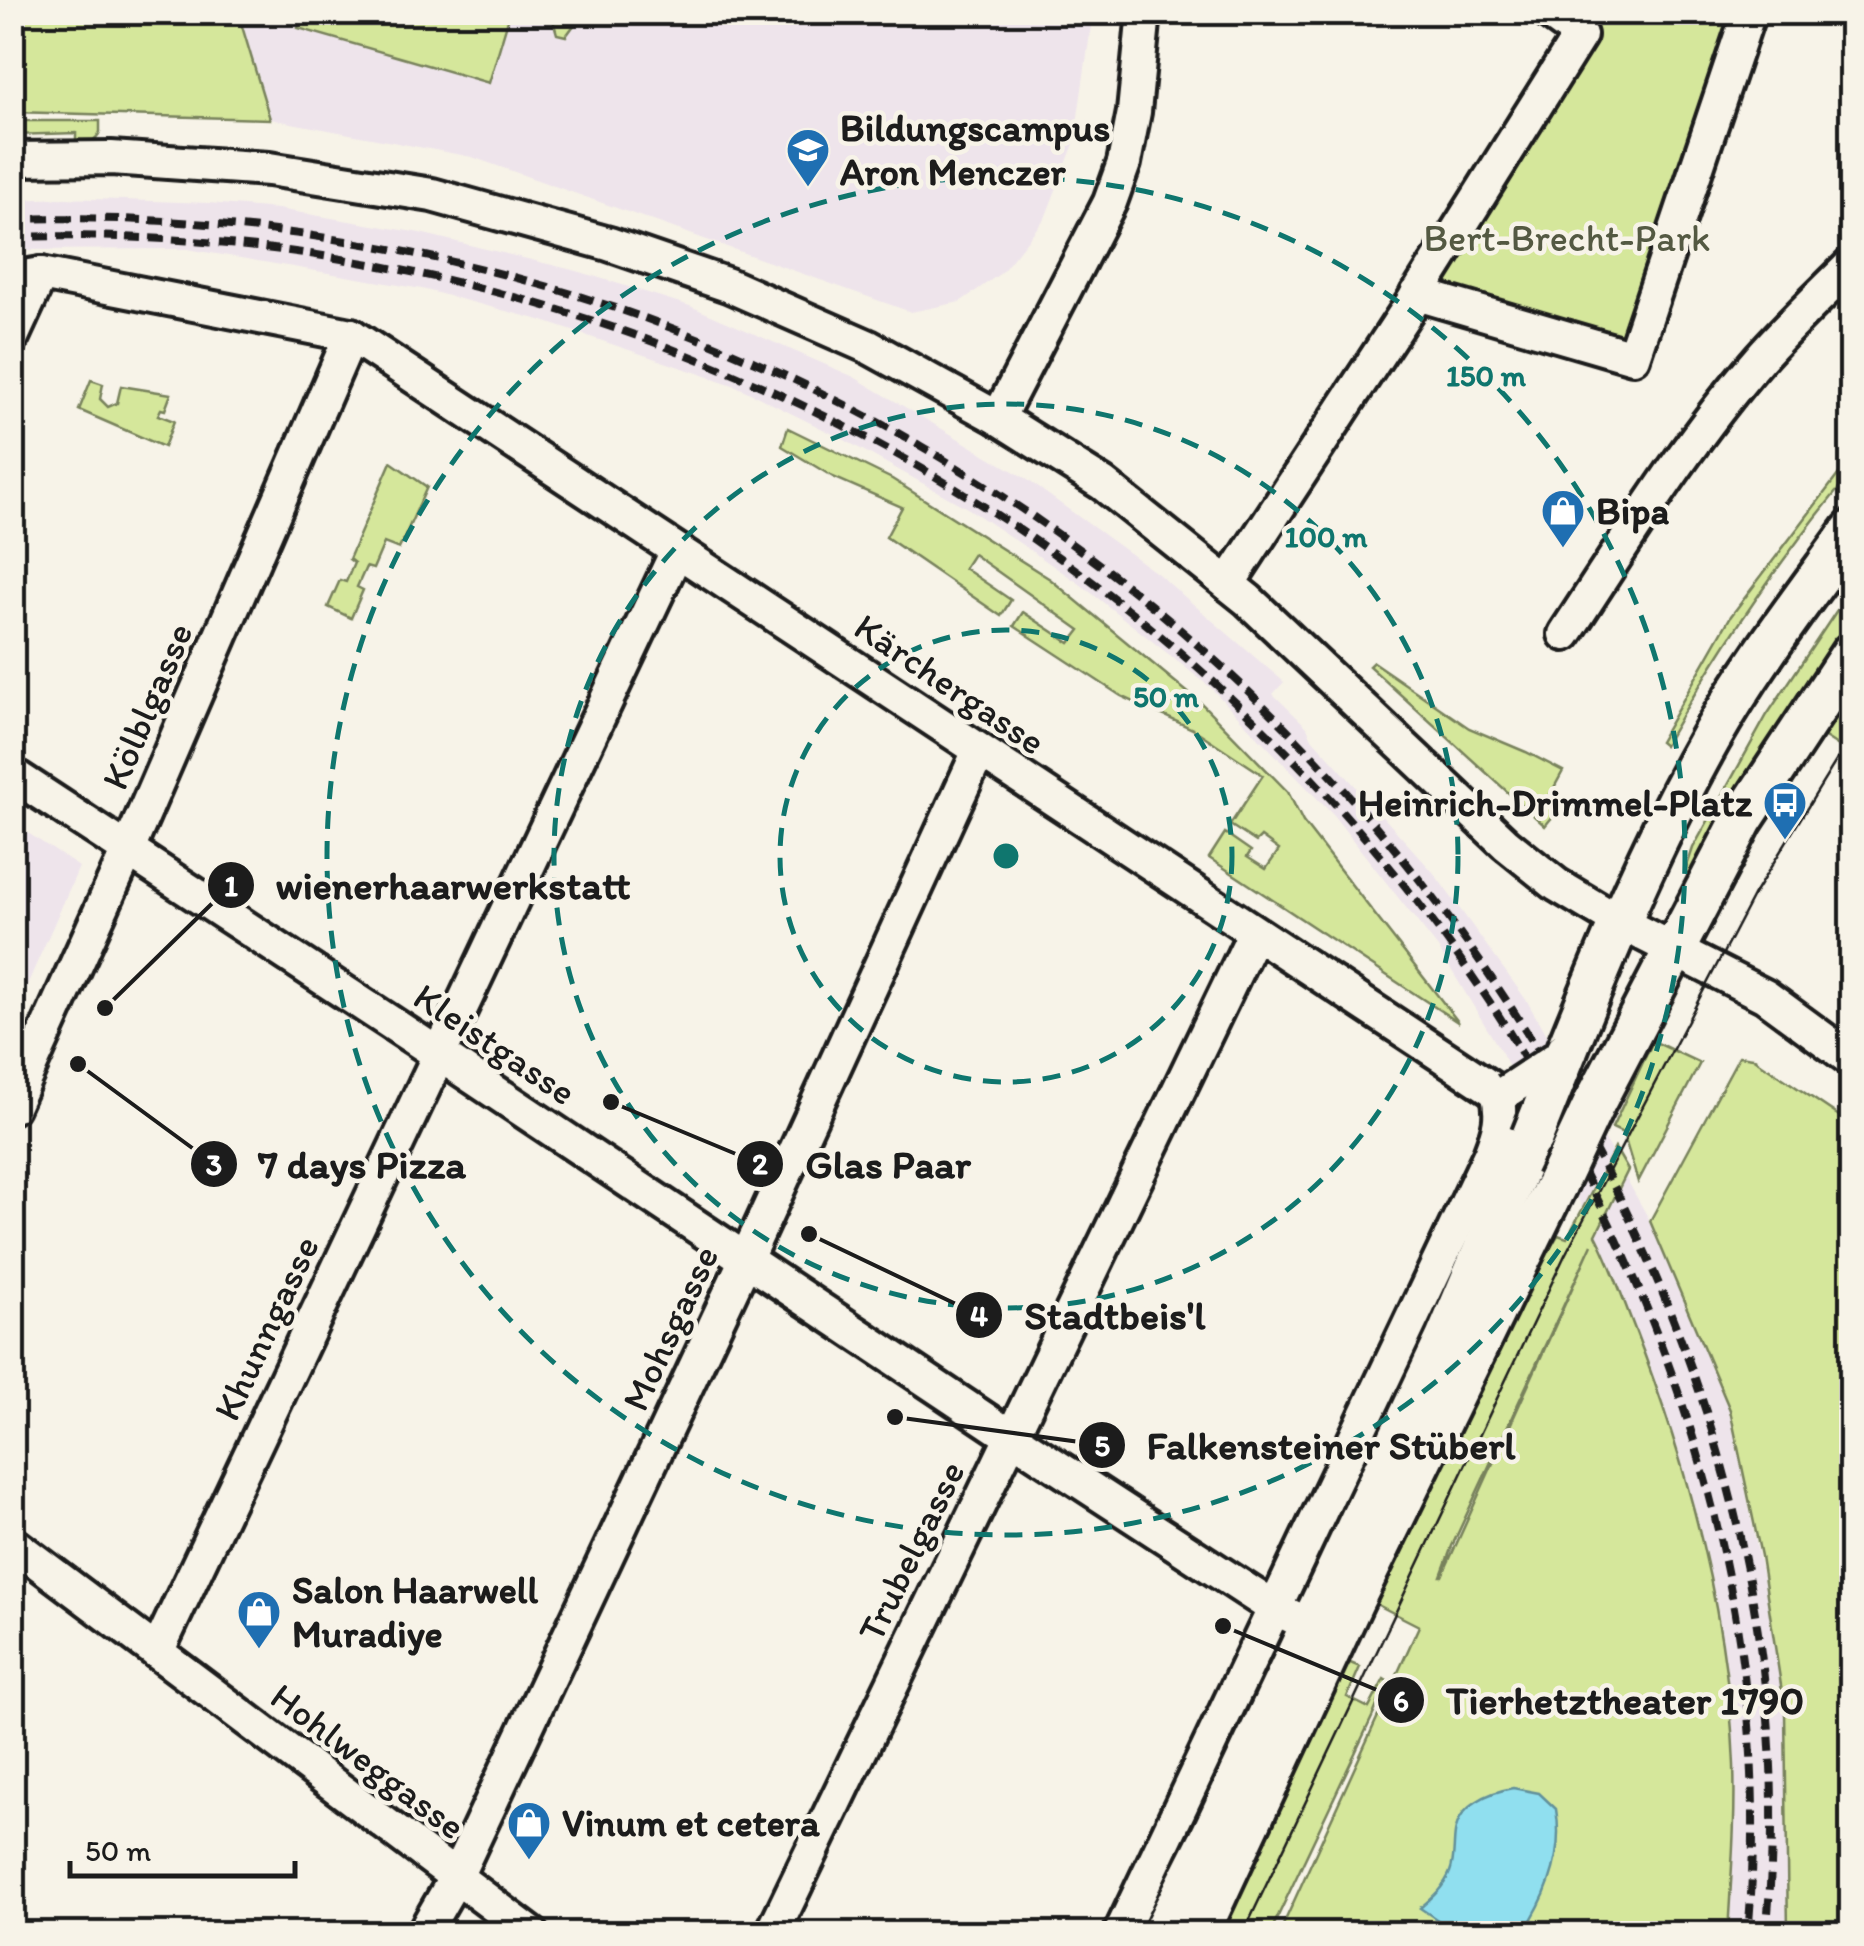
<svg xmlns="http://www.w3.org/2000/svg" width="1864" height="1946" font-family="Itim,sans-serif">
  <rect width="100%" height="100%" fill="#f7f3e8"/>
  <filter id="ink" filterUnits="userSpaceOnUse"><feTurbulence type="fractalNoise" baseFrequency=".01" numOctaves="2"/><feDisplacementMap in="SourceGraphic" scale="20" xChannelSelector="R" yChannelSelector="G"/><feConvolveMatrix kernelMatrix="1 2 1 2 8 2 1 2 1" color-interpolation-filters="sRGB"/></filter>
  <g filter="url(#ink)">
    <g fill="#eee4eb">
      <polygon points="238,13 1093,13 1074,144 1045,218 1001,273 960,302 911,312 472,157 270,119"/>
      <polygon points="65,198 209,203 278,209 420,233 577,271 690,306 854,377 1025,478 1158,574 1284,682 1273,694 1307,727 1311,737 1433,872 1527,1001 1650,1221 1689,1307 1730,1410 1773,1630 1785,1711 1788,1933 1728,1933 1734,1766 1730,1718 1710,1580 1685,1477 1655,1379 1597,1236 1502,1053 1438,948 1333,815 1210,687 1080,584 969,509 841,438 736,386 540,320 422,289 187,249 13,250 12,200"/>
      <polygon points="13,823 79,867 13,1017"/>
    </g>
    <g fill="#d5e79b" stroke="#78825c" stroke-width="2.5" fill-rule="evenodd">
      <polygon points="12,13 238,13 270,119 13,112"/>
      <polygon points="302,13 302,12 510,13 489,83 298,28"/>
      <polygon points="551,13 551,12 583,13 566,36 557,34"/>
      <polygon points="1570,13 1730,13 1622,342 1438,288 1596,30"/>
      <path d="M12,121H100V132C96,141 84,146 76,139V133L13,135Z"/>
      <polygon points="91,380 103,384 100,399 108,407 117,403 121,386 171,394 165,410 161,409 158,415 174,421 164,447 79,410"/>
      <polygon points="788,428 892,479 1050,579 1203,705 1288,792 1303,822 1459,1023 1209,858 1225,833 1251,851 1247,857 1266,869 1279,850 1261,837 1256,842 1230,825 1263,775 1195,730 1121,696 1014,626 1023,612 1070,643 1080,630 973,554 964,568 1011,600 1001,616 886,537 902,507 833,477 782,446"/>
      <path d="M1851,458V474C1780,558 1719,650 1664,746L1659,742L1731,616Z"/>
      <polygon points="391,462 427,487 399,549 384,543 373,569 366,567 357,587 363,590 351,618 328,607 340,580 346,582 354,563 349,559"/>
      <polygon points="1851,589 1851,625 1752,765 1691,874 1688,875 1685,872 1693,848 1767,715"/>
      <polygon points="1373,662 1469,728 1526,752 1563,771 1550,795 1562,805 1545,826 1369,666"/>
      <polygon points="1851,679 1851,754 1814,730"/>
      <polygon points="1653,1041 1700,1063 1638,1182 1623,1133 1612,1128"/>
      <polygon points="1739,1056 1753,1058 1851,1124 1851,1933 1788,1933 1785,1711 1761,1556 1730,1410 1650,1221"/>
      <polygon points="1532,1084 1455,1283 1321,1569 1308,1563 1516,1117 1517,1101"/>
      <path d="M1615,1148L1628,1170L1596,1235C1611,1264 1622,1296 1634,1327C1688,1466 1728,1616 1734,1765C1736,1821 1731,1878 1728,1933L1279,1934L1419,1626L1370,1601L1490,1350L1558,1235L1567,1238ZM1592,1244L1442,1576H1441L1452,1546Z"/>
      <polygon points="1282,1630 1290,1634 1148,1933 1134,1934"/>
      <polygon points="1343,1660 1360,1667 1347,1697 1369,1708 1384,1679 1387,1681 1374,1713 1270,1933 1216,1934"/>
    </g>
    <path fill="#90dfef" stroke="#62919b" stroke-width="2.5" d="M1513,1788L1539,1793L1556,1809C1564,1854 1547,1897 1523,1933H1457L1420,1908C1433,1897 1444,1887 1450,1872C1455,1859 1453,1846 1455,1833C1459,1805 1489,1792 1513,1788Z"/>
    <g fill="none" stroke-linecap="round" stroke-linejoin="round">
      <defs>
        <g id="minor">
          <polyline points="12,159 111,158 269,169 432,195 609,244 728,285 869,347 998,418 1103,484 1248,600 1506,844 1557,885 1619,922 1765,996 1852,1060"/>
          <polyline points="12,279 41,274 351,335 1497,1092 1507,1091"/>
          <polyline points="1417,294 1633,357 1749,12"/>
          <polyline points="12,337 41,274"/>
          <polyline points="998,418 1110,202 1124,163 1134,112 1144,12"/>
          <polyline points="1228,584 1412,303 1580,35 1548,12"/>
          <path d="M1565,634C1627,540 1686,443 1760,358C1789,325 1821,295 1852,264"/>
          <polyline points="12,774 440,1055 1010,1436 1274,1608 1331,1635"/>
          <polyline points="12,1107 128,850 351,335"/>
          <polyline points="12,1543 532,1934"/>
          <polyline points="157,1652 677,551"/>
          <polyline points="423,1934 456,1877 746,1259 979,751"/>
          <polyline points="772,1934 1254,934"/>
          <path d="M1120,1934L1490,1154C1499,1131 1504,1116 1497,1092"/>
        </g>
        <g id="major">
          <path d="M1566,1052C1609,945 1653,840 1710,739C1751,666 1803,599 1852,531"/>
          <polyline points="1594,1104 1742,820 1852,653"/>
          <polyline points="1162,1934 1212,1835 1446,1339 1532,1137"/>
          <polyline points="1198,1934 1353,1601 1557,1183"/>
        </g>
      </defs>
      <use href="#minor" stroke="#1c1c1c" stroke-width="40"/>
      <use href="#major" stroke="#1c1c1c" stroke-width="48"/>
      <use href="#minor" stroke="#f7f3e8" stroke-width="32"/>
      <use href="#major" stroke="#f7f3e8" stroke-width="40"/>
      <polyline stroke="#1c1c1c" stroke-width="2.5" points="1243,1934 1565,1255 1753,896 1852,735"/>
      <g stroke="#1c1c1c" stroke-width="8" stroke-dasharray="15 8" stroke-linecap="butt">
        <path d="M12,219C688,199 1289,565 1601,1161C1723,1395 1794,1668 1766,1934"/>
        <path d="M12,237C607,218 1171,517 1497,1013C1534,1070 1564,1133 1595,1194C1709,1422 1772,1677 1748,1934"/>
      </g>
      <defs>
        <polyline id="minor-bridge" points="1507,1091 1566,1052"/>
        <g id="major-bridge">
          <polyline points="1532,1137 1566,1052"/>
          <polyline points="1557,1183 1594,1104"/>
        </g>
      </defs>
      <use href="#minor-bridge" stroke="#1c1c1c" stroke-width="40" stroke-linecap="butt"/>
      <use href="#major-bridge" stroke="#1c1c1c" stroke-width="48" stroke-linecap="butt"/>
      <use href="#minor-bridge" stroke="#f7f3e8" stroke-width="32"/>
      <use href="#major-bridge" stroke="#f7f3e8" stroke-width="40"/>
    </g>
  </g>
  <g fill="none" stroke="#0f766e" stroke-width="5" stroke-dasharray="18 12">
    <circle cx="1006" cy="856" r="226"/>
    <circle cx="1006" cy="856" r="452"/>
    <circle cx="1006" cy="856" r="679"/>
  </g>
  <defs>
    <symbol id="school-pin" viewBox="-11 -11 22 30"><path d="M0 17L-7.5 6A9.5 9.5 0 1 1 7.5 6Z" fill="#1f6fb2" stroke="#f7f3e8"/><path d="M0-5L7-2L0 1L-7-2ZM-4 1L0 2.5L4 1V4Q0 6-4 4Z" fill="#fff"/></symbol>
    <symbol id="shop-pin" viewBox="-11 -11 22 30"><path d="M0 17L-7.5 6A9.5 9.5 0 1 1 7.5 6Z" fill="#1f6fb2" stroke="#f7f3e8"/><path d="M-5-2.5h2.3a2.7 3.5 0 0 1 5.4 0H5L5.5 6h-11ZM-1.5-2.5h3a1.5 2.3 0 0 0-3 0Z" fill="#fff"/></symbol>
    <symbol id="bus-pin" viewBox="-11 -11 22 30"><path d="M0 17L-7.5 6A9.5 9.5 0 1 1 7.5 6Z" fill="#1f6fb2" stroke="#f7f3e8"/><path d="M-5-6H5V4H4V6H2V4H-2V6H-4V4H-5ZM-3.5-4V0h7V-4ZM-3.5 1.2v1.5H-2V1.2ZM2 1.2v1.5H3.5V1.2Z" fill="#fff"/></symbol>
  </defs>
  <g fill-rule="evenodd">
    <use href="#school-pin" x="783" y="125" width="50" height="68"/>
    <use href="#shop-pin" x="1538" y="486" width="50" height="68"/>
    <use href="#bus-pin" x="1760" y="778" width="50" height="68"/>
    <use href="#shop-pin" x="234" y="1587" width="50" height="68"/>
    <use href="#shop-pin" x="504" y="1798" width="50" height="68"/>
  </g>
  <g text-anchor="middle" stroke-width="9" stroke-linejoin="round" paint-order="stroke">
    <g font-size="38" font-weight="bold" fill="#1c1c1c" stroke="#f7f3e8" text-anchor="start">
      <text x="840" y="141">Bildungscampus<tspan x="840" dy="44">Aron Menczer</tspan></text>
      <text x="1596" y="524">Bipa</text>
      <text x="1752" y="816" text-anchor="end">Heinrich-Drimmel-Platz</text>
      <text x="292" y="1603">Salon Haarwell<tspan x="292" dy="44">Muradiye</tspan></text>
      <text x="562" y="1836">Vinum et cetera</text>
    </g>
    <g font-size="38" fill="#545942" stroke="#f7f3e8">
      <text x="1567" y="251">Bert-Brecht-Park</text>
    </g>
    <g font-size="38" fill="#1c1c1c" stroke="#f7f3e8">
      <text transform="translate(950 684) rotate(34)" y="13">Kärchergasse</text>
      <text transform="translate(147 706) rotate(-67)" y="13">Kölblgasse</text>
      <text transform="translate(495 1044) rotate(34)" y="13">Kleistgasse</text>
      <text transform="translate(266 1328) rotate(-65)" y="13">Khunngasse</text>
      <text transform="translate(670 1328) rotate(-65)" y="13">Mohsgasse</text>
      <text transform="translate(911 1551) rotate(-64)" y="13">Trubelgasse</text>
      <text transform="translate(368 1761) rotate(37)" y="13">Hohlweggasse</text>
    </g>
  </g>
  <circle cx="1006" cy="856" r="15" fill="#0f766e" stroke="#f7f3e8" stroke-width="5"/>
  <g font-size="30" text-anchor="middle" font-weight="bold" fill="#0f766e" stroke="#f7f3e8" stroke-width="9" stroke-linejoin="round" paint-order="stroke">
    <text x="1486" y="386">150 m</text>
    <text x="1326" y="547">100 m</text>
    <text x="1166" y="707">50 m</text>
  </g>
  <path fill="none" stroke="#1c1c1c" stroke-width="4" d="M105 1008L231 885M611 1102L760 1164M78 1064L214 1164M809 1234L979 1315M895 1417L1102 1445M1223 1626L1401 1700"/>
  <g fill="#1c1c1c" stroke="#f7f3e8" stroke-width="4">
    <circle cx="105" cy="1008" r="10"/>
    <circle cx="611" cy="1102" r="10"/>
    <circle cx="78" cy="1064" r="10"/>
    <circle cx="809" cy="1234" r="10"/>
    <circle cx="895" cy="1417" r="10"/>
    <circle cx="1223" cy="1626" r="10"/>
    <circle cx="231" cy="885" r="25"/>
    <circle cx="760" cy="1164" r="25"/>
    <circle cx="214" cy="1164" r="25"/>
    <circle cx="979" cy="1315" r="25"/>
    <circle cx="1102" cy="1445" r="25"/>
    <circle cx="1401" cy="1700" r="25"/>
  </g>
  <g font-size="30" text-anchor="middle" font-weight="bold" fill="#fff">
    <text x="231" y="896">1</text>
    <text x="760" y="1174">2</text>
    <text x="214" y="1175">3</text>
    <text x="979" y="1326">4</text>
    <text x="1102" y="1456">5</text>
    <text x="1401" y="1711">6</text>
  </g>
  <g font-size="40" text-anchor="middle" font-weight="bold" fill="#1c1c1c" stroke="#f7f3e8" stroke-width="9" stroke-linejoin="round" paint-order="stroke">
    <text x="453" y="899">wienerhaarwerkstatt</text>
    <text x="888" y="1178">Glas Paar</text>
    <text x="362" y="1178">7 days Pizza</text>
    <text x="1115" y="1329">Stadtbeis'l</text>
    <text x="1331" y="1459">Falkensteiner Stüberl</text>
    <text x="1625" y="1714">Tierhetztheater 1790</text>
  </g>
  <rect width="1864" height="1946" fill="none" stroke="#f7f3e8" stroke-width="50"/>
  <rect x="25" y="25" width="1814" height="1896" fill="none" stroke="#1c1c1c" stroke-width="4" filter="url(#ink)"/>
  <path d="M70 1861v15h225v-15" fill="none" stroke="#1c1c1c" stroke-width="5"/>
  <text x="85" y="1861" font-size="30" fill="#1c1c1c" stroke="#f7f3e8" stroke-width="8" paint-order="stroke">50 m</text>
</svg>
